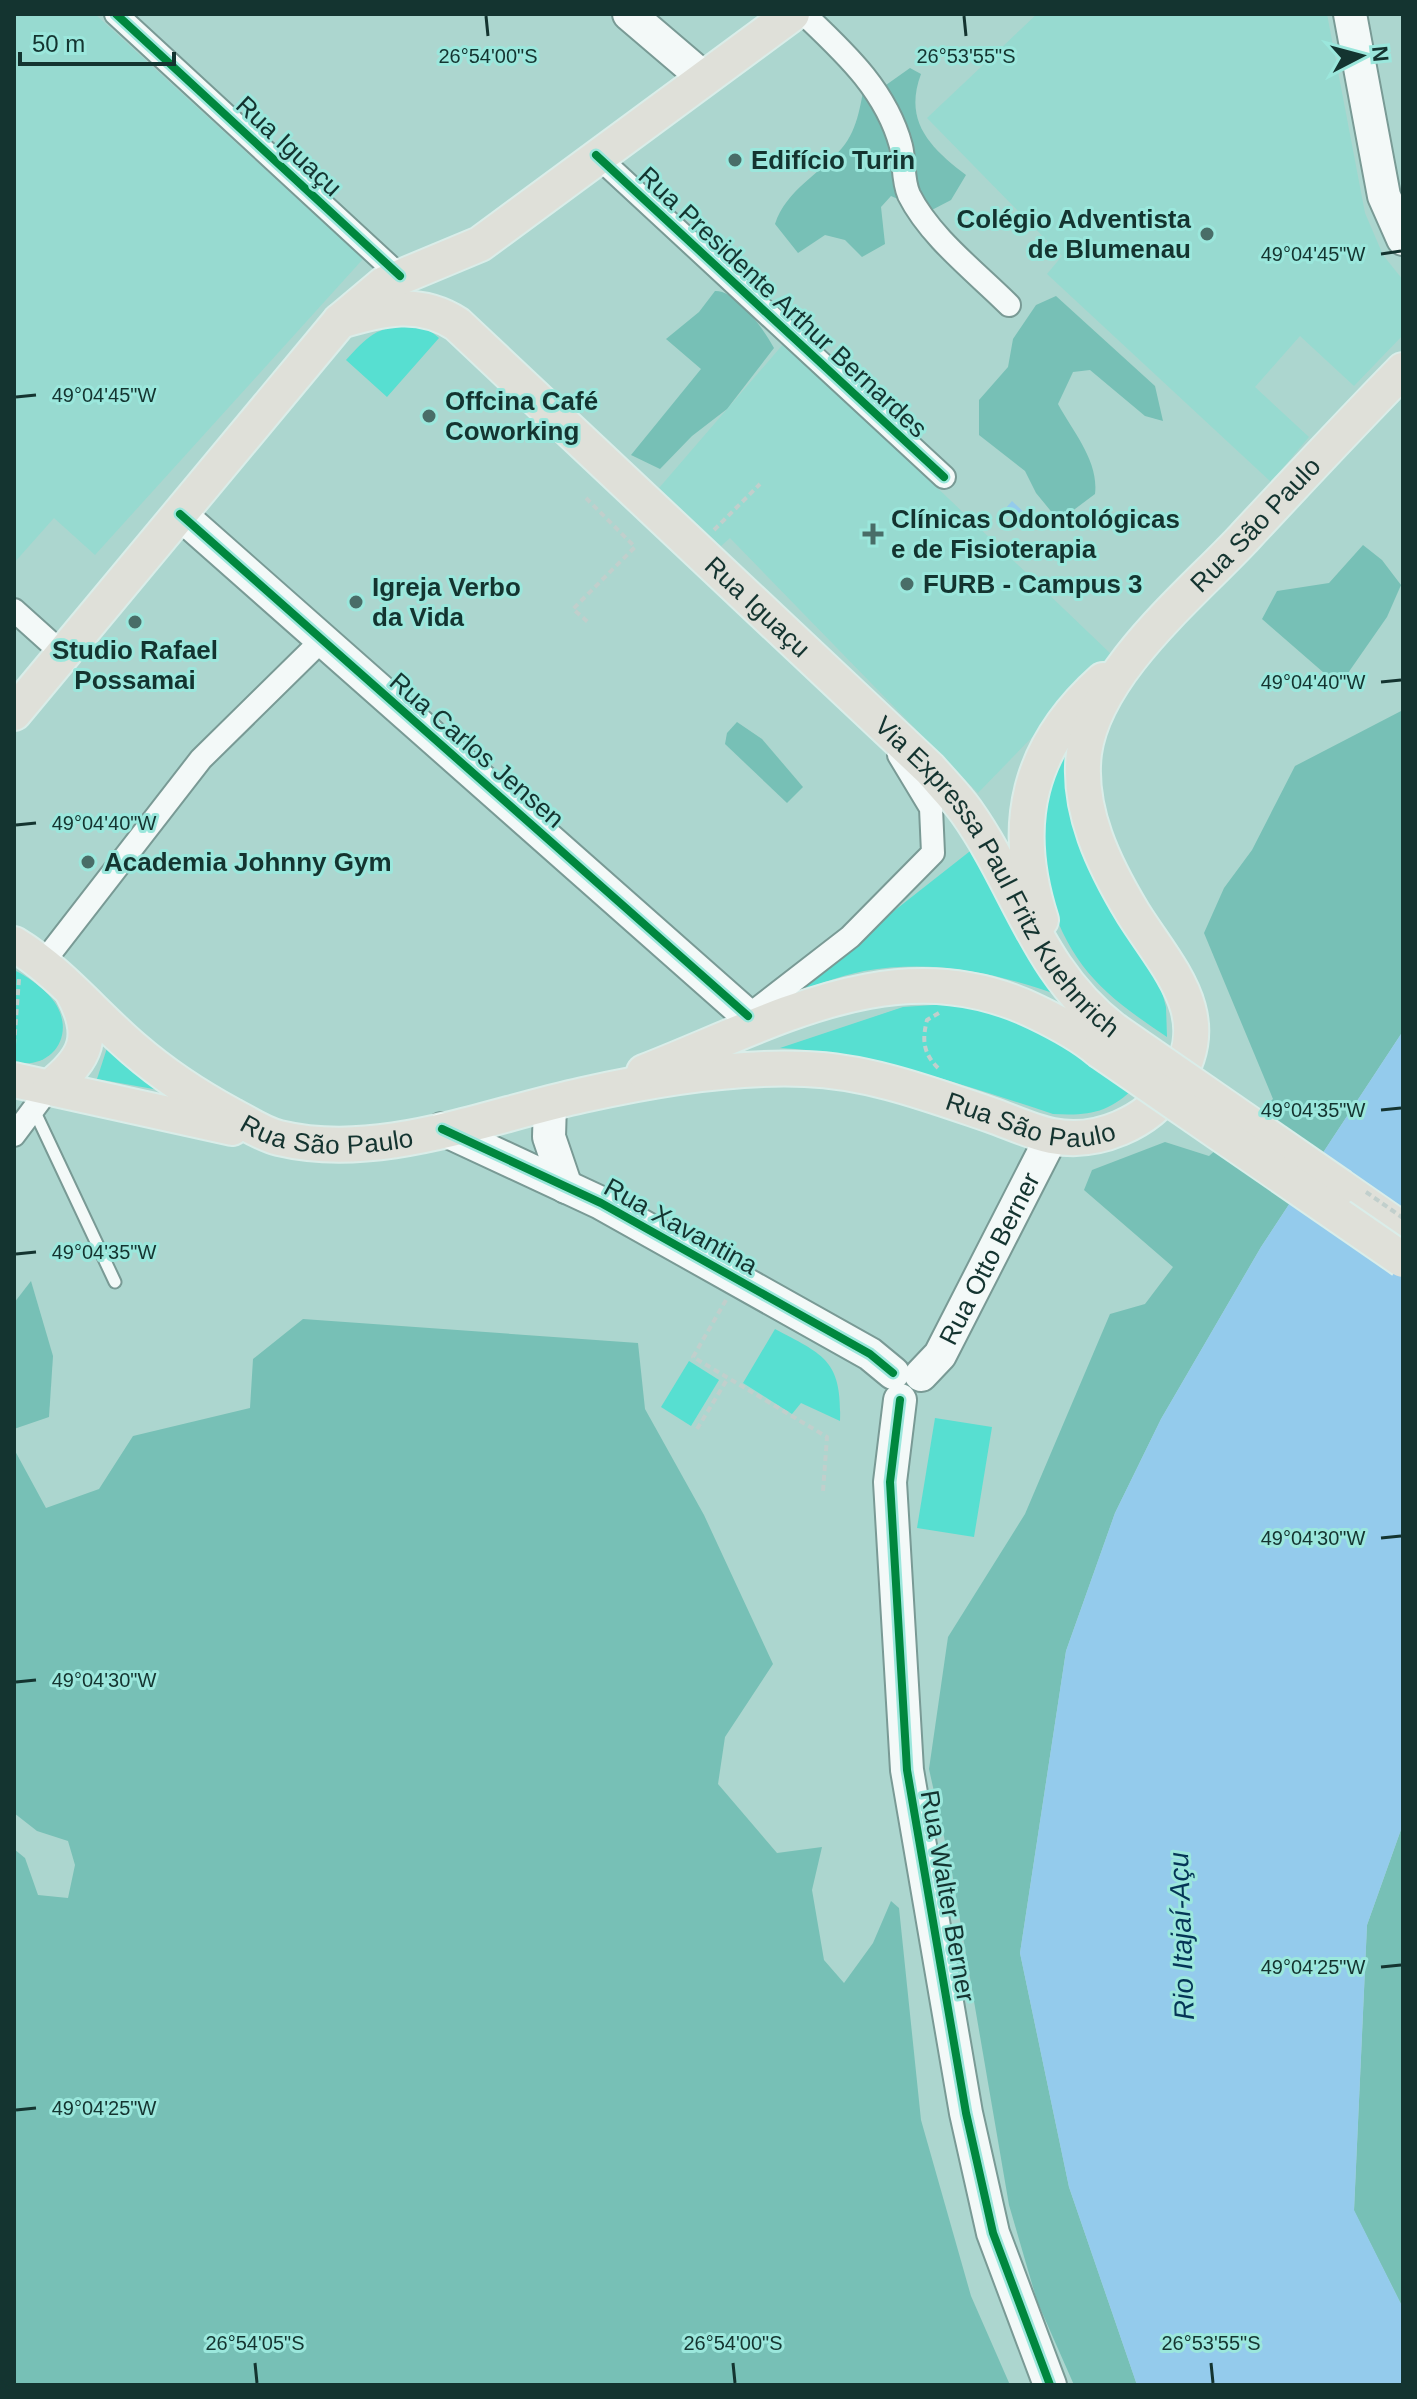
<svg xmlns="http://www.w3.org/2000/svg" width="1417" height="2399" font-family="Arial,sans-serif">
  <rect width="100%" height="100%" fill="#acd6cf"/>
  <g fill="#97dad0">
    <polygon points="14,14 95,14 363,259 95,555 54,518 14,563"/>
    <polygon points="1037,14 1327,14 1365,213 1383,255 1403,280 1403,335 1354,386 1300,336 1255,387 1309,437 1271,482 1047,274 1062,256 927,118"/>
    <polygon points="785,342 1112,655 978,793 730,538 721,546 659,488"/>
  </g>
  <g fill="#57dfd1">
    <path d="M410,325L428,329L439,338L387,397L346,360C368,336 376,327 410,325Z"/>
    <path d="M1070,735L1159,981L1166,1007L1167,1037C1101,993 1070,966 1046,889C1040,871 1032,847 1035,828C1039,800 1059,762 1070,735Z"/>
    <path d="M974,848L1017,940L1058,995C994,972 932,959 864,971C838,976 812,987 787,995Z"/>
    <path d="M14,970C29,977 50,992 58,1008C74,1040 48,1070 14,1062Z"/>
    <path d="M948,1004L1010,1013L1135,1087C1109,1113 1089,1116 1053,1114C964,1085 874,1053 780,1048L903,1007Z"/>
    <polygon points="108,1045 159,1090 97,1079"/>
    <path d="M775,1329C824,1355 842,1360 840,1421L801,1403L792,1414L743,1383Z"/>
    <polygon points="689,1361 719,1380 691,1426 661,1407"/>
    <polygon points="935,1418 992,1427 974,1537 917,1528"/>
  </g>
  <g fill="#77c0b6">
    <path d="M910,68L921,74C903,122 931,148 966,175L951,200L928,212L891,196L881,207L885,244L862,257L845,240L825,235L798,253L775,224C786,190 820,174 842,148C859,128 861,100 866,76L886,85Z"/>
    <path d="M715,291C737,290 764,330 774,348L727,409L692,436L660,469L631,455L701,369L666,339L699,312Z"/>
    <path d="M1056,296L1155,386L1163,421L1145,416L1090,370L1073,372L1058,404C1073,432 1099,461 1095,494L1059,521L1036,493L1025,471L979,435V400L1008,367L1013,339L1036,305Z"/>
    <polygon points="1363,545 1382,560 1401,585 1387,617 1339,686 1262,619 1277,591 1329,583"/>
    <polygon points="1403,710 1403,1031 1261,1247 1161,1419 1115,1513 1066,1651 1020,1953 1069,2187 1137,2385 1074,2385 1037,2301 1009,2205 952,1873 929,1769 948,1637 1025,1514 1110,1314 1145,1304 1173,1267 1084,1190 1092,1170 1165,1142 1209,1156 1273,1099 1204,933 1224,888 1252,850 1295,766"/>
    <polygon points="737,722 762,739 803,787 787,803 725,744 727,733"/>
    <polygon points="31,1281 53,1356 49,1417 14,1429 14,1303"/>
    <polygon points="303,1319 638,1343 645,1409 704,1515 773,1664 725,1737 718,1784 777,1853 822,1847 812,1890 824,1960 844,1983 873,1943 891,1901 899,1908 921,2120 971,2296 1010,2385 14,2385 14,1849 25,1858 38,1895 68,1898 75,1865 68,1841 37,1831 14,1813 14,1449 46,1508 99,1489 133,1436 250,1408 253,1359"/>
    <polygon points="1403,1824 1403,2308 1354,2211 1367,1925"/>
  </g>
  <g fill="#94cbec">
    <polygon points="1012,501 1030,518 1023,526 1005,509"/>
    <polygon points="1403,1031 1403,1824 1367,1925 1354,2210 1403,2308 1403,2385 1137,2385 1069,2187 1020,1953 1066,1651 1115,1513 1161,1419 1261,1247"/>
  </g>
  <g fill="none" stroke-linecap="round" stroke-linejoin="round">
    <defs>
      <polyline id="lane" points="34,1110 115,1282"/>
      <g id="street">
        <polyline points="116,14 400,276"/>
        <path d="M804,14C844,52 886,90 901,146C905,162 902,179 909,195C930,237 976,272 1009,305"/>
        <polyline points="596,155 944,477"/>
        <polyline points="14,610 63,654"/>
        <polyline points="42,964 201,759 322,640"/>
        <polyline points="739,1023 850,937 933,853 931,808 899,755"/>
        <polyline points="14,1135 50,1087"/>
      </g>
      <g id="secondary">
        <polyline points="629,14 704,78"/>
        <polyline points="1350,14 1384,196 1403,239"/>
        <polyline points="180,514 748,1016"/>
        <polyline points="550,1103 549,1137 566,1187"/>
        <polyline points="442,1129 601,1203 870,1354 893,1373"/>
        <path id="s1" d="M921,1375L940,1355L1052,1136"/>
        <polyline points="900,1400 890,1482 907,1770 966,2113 993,2233 1050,2385"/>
      </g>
      <g id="primary">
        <path id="s2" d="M340,321C383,309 418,299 457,324L930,769C942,783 956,797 966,811C1020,887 1036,970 1114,1030"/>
        <polyline points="14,713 340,321 384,284 480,244 792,14"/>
        <path d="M1041,920C1010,824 1028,747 1103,680"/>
        <path id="s3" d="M14,944C60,972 93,1014 134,1049C164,1075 196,1096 231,1115C247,1123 262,1134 279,1138C379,1162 486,1116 583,1095C654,1079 732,1066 805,1069C869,1071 932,1095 991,1115C1011,1122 1032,1132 1052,1136C1097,1145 1148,1123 1173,1085C1219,1017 1168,969 1133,913C1104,865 1077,810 1084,753C1095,673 1188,597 1241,541C1295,483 1348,426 1403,370"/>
        <path d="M644,1072C773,1022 899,945 1036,1012C1059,1023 1080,1034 1099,1050"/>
        <polyline points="14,1080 232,1128"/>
        <path d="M50,1087C87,1058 96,1036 73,993"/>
        <polyline points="1341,1187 1403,1230"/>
      </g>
    </defs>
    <use href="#lane" stroke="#799a95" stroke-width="15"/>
    <use href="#street" stroke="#799a95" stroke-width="26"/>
    <use href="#secondary" stroke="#799a95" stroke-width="36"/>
    <use href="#primary" stroke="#daede9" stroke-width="38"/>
    <g stroke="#c1cfcc" stroke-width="4" stroke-dasharray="6 4" stroke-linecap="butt">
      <polyline points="586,498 635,547 573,609 589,623"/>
      <polyline points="714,530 760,484"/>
      <polyline points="14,1045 19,979"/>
      <path d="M938,1068C923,1053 922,1040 927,1020L939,1013"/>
      <polyline points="726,1300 693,1357 827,1437 823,1491"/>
      <polyline points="697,1429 728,1378"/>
    </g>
    <use href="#lane" stroke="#f3f9f8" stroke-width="11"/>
    <use href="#street" stroke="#f3f9f8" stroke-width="22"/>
    <use href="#secondary" stroke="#f3f9f8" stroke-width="32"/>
    <use href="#primary" stroke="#dfe0d9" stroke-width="34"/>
    <defs>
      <g id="primary-bridge">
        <polyline points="1114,1030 1341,1187"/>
        <polyline points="1099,1050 1403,1260"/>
      </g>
    </defs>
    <use href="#primary-bridge" stroke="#daede9" stroke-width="38" stroke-linecap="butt"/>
    <polyline stroke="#c1cfcc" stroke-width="4" stroke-dasharray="6 4" stroke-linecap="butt" points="1366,1192 1403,1218"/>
    <use href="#primary-bridge" stroke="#dfe0d9" stroke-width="34"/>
    <defs>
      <g id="cycleway">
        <polyline points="116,14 400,276"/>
        <polyline points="596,155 944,477"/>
        <polyline points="180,514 748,1016"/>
        <polyline points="442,1129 601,1203 870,1354 893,1373"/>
        <polyline points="900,1400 890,1482 907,1770 966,2113 993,2233 1050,2385"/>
      </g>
    </defs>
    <use href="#cycleway" stroke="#9be7dc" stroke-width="13"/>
    <use href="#cycleway" stroke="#00873e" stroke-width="8"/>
  </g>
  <path fill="none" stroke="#143430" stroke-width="3" d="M486,16L488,36M964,16L966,36M1381,254L1401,251M16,397L36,395M1381,682L1401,680M16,825L36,823M1381,1110L1401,1108M16,1254L36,1252M1381,1538L1401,1536M16,1682L36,1680M1381,1967L1401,1965M16,2110L36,2108M255,2363L257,2383M733,2363L735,2383M1211,2363L1213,2383"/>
  <g fill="#496d68" stroke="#9be7dc" stroke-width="3">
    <circle cx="735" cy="160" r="8"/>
    <circle cx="1207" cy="234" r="8"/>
    <circle cx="429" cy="416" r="8"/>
    <path d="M869 522h8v8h8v8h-8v8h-8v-8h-8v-8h8z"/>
    <circle cx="907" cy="584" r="8"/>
    <circle cx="356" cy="602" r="8"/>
    <circle cx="135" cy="622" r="8"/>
    <circle cx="88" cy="862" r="8"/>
  </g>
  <g text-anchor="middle" stroke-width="6" stroke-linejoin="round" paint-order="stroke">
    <g font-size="26" fill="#143430" stroke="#9be7dc">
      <text transform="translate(289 146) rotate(43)" y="9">Rua Iguaçu</text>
      <text transform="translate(783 302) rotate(43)" y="9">Rua Presidente Arthur Bernardes</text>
      <text dy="9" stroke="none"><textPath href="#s3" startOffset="1912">Rua São Paulo</textPath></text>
      <text dy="9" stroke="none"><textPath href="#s2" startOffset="534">Rua Iguaçu</textPath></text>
      <text transform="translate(477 750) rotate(41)" y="9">Rua Carlos Jensen</text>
      <text dy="9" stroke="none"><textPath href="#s2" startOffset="898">Via Expressa Paul Fritz Kuehnrich</textPath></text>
      <text dy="9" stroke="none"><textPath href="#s3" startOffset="1098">Rua São Paulo</textPath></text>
      <text dy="9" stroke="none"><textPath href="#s3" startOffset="378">Rua São Paulo</textPath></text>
      <text transform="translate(681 1226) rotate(29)" y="9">Rua Xavantina</text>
      <text dy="9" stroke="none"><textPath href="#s1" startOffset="136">Rua Otto Berner</textPath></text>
      <text transform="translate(948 1896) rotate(80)" y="9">Rua Walter Berner</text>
    </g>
    <g font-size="26" font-weight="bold" fill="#143430" stroke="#9be7dc" text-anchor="start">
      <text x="751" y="169">Edifício Turin</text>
      <text x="1191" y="228" text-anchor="end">Colégio Adventista<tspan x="1191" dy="30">de Blumenau</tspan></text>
      <text x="445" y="410">Offcina Café<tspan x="445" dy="30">Coworking</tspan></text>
      <text x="891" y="528">Clínicas Odontológicas<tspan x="891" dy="30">e de Fisioterapia</tspan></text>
      <text x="923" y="593">FURB - Campus 3</text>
      <text x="372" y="596">Igreja Verbo<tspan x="372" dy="30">da Vida</tspan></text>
      <text x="135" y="659" text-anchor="middle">Studio Rafael<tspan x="135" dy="30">Possamai</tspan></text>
      <text x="104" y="871">Academia Johnny Gym</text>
    </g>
    <g font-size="28" font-style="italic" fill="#053556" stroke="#9be7dc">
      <text transform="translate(1181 1936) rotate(-92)" y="10">Rio Itajaí-Açu</text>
    </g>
  </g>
  <g font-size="20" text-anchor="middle" fill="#143430" stroke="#9be7dc" stroke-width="6" stroke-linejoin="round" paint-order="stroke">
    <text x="488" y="63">26°54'00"S</text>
    <text x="966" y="63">26°53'55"S</text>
    <text x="1313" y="261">49°04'45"W</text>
    <text x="104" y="402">49°04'45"W</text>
    <text x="1313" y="689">49°04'40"W</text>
    <text x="104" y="830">49°04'40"W</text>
    <text x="1313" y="1117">49°04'35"W</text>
    <text x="104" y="1259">49°04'35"W</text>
    <text x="1313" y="1545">49°04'30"W</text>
    <text x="104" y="1687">49°04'30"W</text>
    <text x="1313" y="1974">49°04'25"W</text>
    <text x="104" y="2115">49°04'25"W</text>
    <text x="255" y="2350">26°54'05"S</text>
    <text x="733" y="2350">26°54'00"S</text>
    <text x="1211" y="2350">26°53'55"S</text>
  </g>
  <rect width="1417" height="2399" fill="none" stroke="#143430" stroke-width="32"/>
  <g transform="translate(1361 56) rotate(84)" stroke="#9be7dc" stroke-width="6" paint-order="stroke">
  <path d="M0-6L14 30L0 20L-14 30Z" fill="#143430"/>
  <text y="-12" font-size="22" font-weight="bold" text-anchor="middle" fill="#143430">N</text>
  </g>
  <path d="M20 52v12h154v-12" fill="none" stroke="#143430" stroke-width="4"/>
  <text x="32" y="52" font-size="24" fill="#143430" stroke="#9be7dc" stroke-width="6" paint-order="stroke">50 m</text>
</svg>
